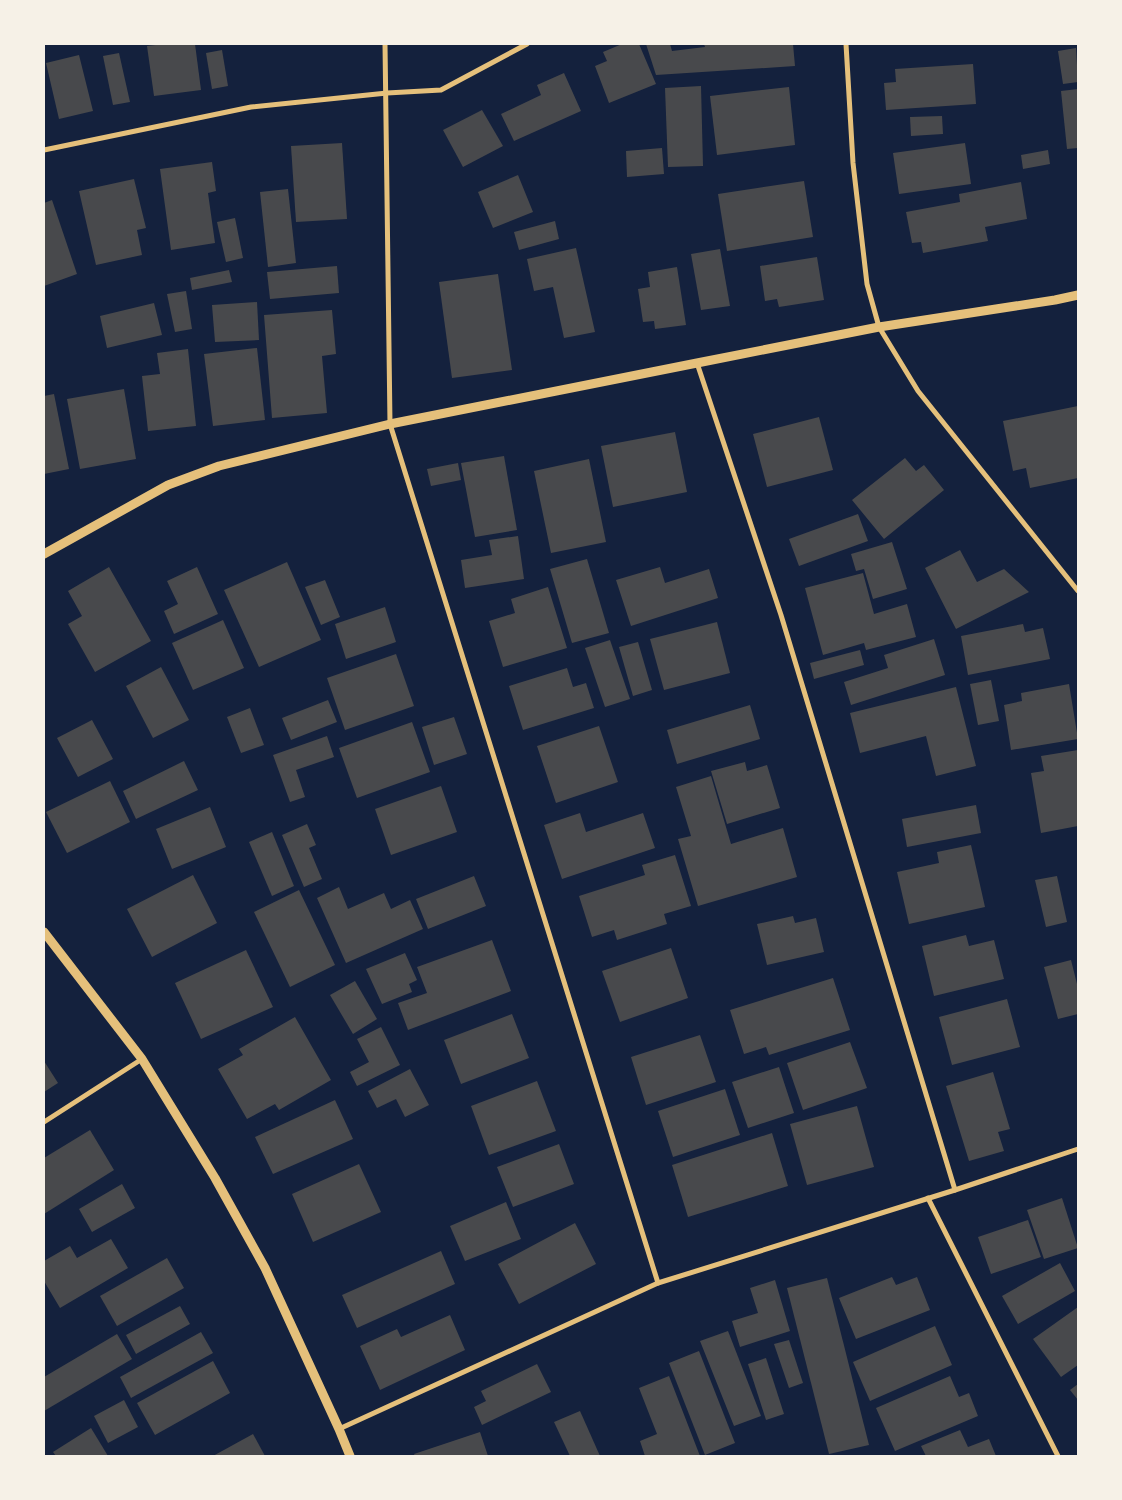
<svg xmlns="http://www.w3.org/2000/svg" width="1122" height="1500" font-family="Inter,sans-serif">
  <rect width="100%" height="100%" fill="#14213d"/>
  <g fill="#48494c">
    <polygon points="164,44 195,44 201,90 154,96 147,46"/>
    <polygon points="622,44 639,44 656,84 609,103 595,66 607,61 603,52"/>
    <polygon points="646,44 670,44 672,51 705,47 704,44 793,44 795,66 656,75"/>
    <polygon points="1076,48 1078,82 1063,84 1058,51"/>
    <polygon points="222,50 228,86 212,89 206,53"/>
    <polygon points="119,53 130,102 113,105 103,56"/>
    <polygon points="79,55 93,111 59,119 46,63"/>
    <polygon points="973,64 976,104 886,110 884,83 896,82 895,69"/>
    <polygon points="564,73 581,111 514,141 501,114 541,95 537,85"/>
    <polygon points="701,86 703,166 668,167 665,88"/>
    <polygon points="789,87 795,145 717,155 710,96"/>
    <polygon points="1078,89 1078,148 1067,149 1061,91"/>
    <polygon points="482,110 503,146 463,167 443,130"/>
    <polygon points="942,116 943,134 911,136 910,117"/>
    <polygon points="342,143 347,219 296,222 291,146"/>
    <polygon points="965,143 971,184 899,194 893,153"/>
    <polygon points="662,148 664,174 627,177 626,151"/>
    <polygon points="1048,150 1050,164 1023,169 1021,155"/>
    <polygon points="212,162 216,191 208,193 215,243 171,250 160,169"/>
    <polygon points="518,175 533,212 493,228 478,192"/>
    <polygon points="134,179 146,228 137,230 142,255 96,265 79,191"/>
    <polygon points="804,181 813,237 727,251 718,194"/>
    <polygon points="1021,182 1027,219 985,227 988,241 923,253 921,242 912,243 906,212 960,202 959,194"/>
    <polygon points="288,189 296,263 268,267 260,192"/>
    <polygon points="52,200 77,274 44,286 44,203"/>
    <polygon points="235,218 243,258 226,262 217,222"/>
    <polygon points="555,221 559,239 519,250 514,232"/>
    <polygon points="576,248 595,332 564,338 553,287 534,291 527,259"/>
    <polygon points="720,249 730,306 701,310 691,254"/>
    <polygon points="817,257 824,300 779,307 777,299 765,301 760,266"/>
    <polygon points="337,266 339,293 270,299 267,272"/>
    <polygon points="677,267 686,325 655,329 654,321 643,322 638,289 650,287 648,272"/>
    <polygon points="229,270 232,282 192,290 190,278"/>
    <polygon points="498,274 512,370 452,378 439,282"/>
    <polygon points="186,291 192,329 175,332 167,294"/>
    <polygon points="257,302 259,340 215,342 212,305"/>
    <polygon points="154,303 162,335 107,348 100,316"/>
    <polygon points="332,310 336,354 322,356 327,413 272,418 264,315"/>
    <polygon points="257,348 265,420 213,426 204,354"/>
    <polygon points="188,349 196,426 148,431 142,376 160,374 157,353"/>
    <polygon points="124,389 136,459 80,469 67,399"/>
    <polygon points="54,394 69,469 44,474 44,396"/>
    <polygon points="1078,406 1078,478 1030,488 1026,468 1013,471 1003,421"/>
    <polygon points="819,417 833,470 767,487 753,434"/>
    <polygon points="675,432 687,492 613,507 601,446"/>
    <polygon points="504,456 517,530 475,537 461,463"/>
    <polygon points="905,458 916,471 924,465 944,490 884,539 852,500"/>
    <polygon points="589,459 606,542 551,553 534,471"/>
    <polygon points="458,463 461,480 431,486 427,469"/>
    <polygon points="858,514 868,541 799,566 789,539"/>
    <polygon points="518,536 524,579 465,588 461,560 492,555 489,540"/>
    <polygon points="892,542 907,589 873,599 864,569 856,571 851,554"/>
    <polygon points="960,550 977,582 1004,569 1029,592 956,629 925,568"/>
    <polygon points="587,559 609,633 572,643 550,569"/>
    <polygon points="287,562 321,640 259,667 224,590"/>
    <polygon points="109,567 151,641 95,672 68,624 82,616 68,591"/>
    <polygon points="197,567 218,614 174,634 164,611 178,604 167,581"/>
    <polygon points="660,567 665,583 709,569 718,598 631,626 616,580"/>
    <polygon points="863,573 874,614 907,604 916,637 866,650 864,643 823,655 805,588"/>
    <polygon points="325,580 340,617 321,625 305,587"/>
    <polygon points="548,587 567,648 503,667 489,621 515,613 511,599"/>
    <polygon points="385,607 396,642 346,659 335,624"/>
    <polygon points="223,620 244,668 193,690 172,643"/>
    <polygon points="717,622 730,673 664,690 650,639"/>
    <polygon points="1023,624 1025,632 1043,628 1050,659 968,675 961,636"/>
    <polygon points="934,639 945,675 851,705 844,682 888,668 884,655"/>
    <polygon points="610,640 630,699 605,707 585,648"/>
    <polygon points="638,642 652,690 633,696 619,647"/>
    <polygon points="860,650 864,665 814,679 810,663"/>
    <polygon points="396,654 414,706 345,730 327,678"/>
    <polygon points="161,667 189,720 153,738 126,686"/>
    <polygon points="567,668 573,687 586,683 594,708 523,730 509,686"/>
    <polygon points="991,680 999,721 978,725 970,684"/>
    <polygon points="1069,684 1078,739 1011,750 1004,705 1022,701 1021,693"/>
    <polygon points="956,687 976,766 936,776 926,736 860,753 850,713"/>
    <polygon points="328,700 337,722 291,740 282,718"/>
    <polygon points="750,705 760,739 677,764 667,730"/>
    <polygon points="250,708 264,745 241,753 227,717"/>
    <polygon points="454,717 467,754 434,765 422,727"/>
    <polygon points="92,720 113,759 78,777 57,738"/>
    <polygon points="412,722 430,772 357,798 339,748"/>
    <polygon points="599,726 618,782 556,803 537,746"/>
    <polygon points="327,736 334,757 296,770 305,797 290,802 273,755"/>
    <polygon points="1078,750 1078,826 1041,833 1031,773 1044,771 1041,756"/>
    <polygon points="184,761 198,790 136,819 123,791"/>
    <polygon points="745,762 747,771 767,765 780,808 727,824 711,771"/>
    <polygon points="711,776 731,844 783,828 797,877 698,906 678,839 691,836 676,787"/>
    <polygon points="110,781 130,822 67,853 46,812"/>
    <polygon points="441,786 457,832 391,855 375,809"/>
    <polygon points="976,805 981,833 907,847 902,819"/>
    <polygon points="210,807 226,847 172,869 156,829"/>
    <polygon points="580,813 586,832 643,813 655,848 562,879 544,825"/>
    <polygon points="307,824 316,845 309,848 322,879 304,887 282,835"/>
    <polygon points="272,832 294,886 272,896 249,842"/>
    <polygon points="971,845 985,907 909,924 897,872 939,863 937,852"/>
    <polygon points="675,855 691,906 664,914 667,924 617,940 614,930 592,937 579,896 645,875 642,865"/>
    <polygon points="193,875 217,923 152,957 127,909"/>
    <polygon points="474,876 486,906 428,929 416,899"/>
    <polygon points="1057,876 1067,922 1046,927 1035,880"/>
    <polygon points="339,887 348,909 384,893 391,909 410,900 423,929 346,963 317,898"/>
    <polygon points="299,890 335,965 290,987 254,912"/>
    <polygon points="793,916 795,923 816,918 824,952 767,965 757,924"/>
    <polygon points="966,935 969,946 994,940 1004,979 934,996 922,946"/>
    <polygon points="492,940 511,991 408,1030 398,1003 427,993 417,967"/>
    <polygon points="671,948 688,998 620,1022 602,971"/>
    <polygon points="246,950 273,1007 201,1039 175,983"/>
    <polygon points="405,953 417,980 409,984 412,992 382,1004 366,969"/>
    <polygon points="1071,960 1078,988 1078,1014 1058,1019 1044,967"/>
    <polygon points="833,978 850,1030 769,1055 766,1047 744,1054 730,1010"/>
    <polygon points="355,981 377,1019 353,1034 330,995"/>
    <polygon points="1007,999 1020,1047 952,1065 939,1017"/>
    <polygon points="512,1014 529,1058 461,1084 444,1040"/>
    <polygon points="295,1017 331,1080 279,1110 275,1104 247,1119 218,1069 243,1055 239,1049"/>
    <polygon points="381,1027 400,1065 357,1086 350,1072 369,1062 357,1039"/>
    <polygon points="700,1035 716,1082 646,1105 631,1057"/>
    <polygon points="850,1042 867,1088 803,1110 787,1063"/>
    <polygon points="44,1061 58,1083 44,1092"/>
    <polygon points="779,1067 794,1113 748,1128 732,1082"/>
    <polygon points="410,1069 429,1105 405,1117 396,1099 377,1108 368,1091"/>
    <polygon points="993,1072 1010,1129 998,1132 1004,1151 969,1161 946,1086"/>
    <polygon points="537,1081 556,1131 489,1155 471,1106"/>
    <polygon points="725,1089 740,1135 673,1157 658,1111"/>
    <polygon points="335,1100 353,1139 273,1174 255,1137"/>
    <polygon points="857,1106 874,1167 807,1185 790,1124"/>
    <polygon points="90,1130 114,1170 44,1214 44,1158"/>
    <polygon points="772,1133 788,1186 688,1217 672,1165"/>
    <polygon points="559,1144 574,1184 513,1207 497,1167"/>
    <polygon points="359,1164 381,1212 313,1242 292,1194"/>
    <polygon points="122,1184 135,1208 92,1232 79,1209"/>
    <polygon points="1062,1198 1078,1248 1044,1259 1027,1210"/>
    <polygon points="506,1202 521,1239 465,1261 450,1226"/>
    <polygon points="1028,1220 1041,1257 991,1274 978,1237"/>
    <polygon points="575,1223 596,1264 519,1304 498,1264"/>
    <polygon points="111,1239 128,1268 60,1308 44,1281 44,1261 70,1246 77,1258"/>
    <polygon points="441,1251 455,1284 357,1328 342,1295"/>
    <polygon points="167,1258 184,1288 117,1326 100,1296"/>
    <polygon points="1060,1263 1075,1291 1018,1324 1002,1296"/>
    <polygon points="892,1277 896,1285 917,1277 930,1310 856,1339 839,1298"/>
    <polygon points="827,1278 869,1445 829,1454 787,1288"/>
    <polygon points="775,1280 790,1331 740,1347 732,1321 758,1313 750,1288"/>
    <polygon points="180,1306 190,1324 136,1354 126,1335"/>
    <polygon points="1078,1307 1078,1365 1061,1377 1033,1339"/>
    <polygon points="450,1315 465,1350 380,1390 360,1346 397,1329 401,1337"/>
    <polygon points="935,1326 952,1365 870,1401 853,1362"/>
    <polygon points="728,1331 761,1416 734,1426 700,1341"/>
    <polygon points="201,1332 213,1353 131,1398 120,1377"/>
    <polygon points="117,1334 132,1359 44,1411 44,1377"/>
    <polygon points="789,1340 803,1383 789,1388 774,1344"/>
    <polygon points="699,1351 735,1443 705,1455 669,1363"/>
    <polygon points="766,1358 784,1414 766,1420 748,1364"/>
    <polygon points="213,1361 230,1393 155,1435 137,1403"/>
    <polygon points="537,1364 551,1392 482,1425 474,1407 486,1401 481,1391"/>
    <polygon points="669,1376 700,1456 645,1456 640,1441 657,1434 639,1388"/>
    <polygon points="950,1376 959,1397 969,1393 978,1416 895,1451 876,1408"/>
    <polygon points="1078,1384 1078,1400 1070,1390"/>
    <polygon points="124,1400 138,1427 108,1443 94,1416"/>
    <polygon points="580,1411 600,1456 570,1456 554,1422"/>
    <polygon points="91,1428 108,1456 56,1456 53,1452"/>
    <polygon points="960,1430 968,1447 989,1439 996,1456 926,1456 921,1446"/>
    <polygon points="480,1432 488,1456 415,1456 414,1454"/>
    <polygon points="253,1434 265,1456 213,1456"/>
  </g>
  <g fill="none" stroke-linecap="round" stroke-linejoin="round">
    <g stroke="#e5c07b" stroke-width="5">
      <polyline points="385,44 390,424 658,1283"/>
      <polyline points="846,44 853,163 867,284 879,327 918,391 1078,591"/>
      <polyline points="44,150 251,107 387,93 441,90 527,44"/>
      <polyline points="697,363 781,615 955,1190"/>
      <polyline points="44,1122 142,1059"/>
      <polyline points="928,1198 1058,1456"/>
      <polyline points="339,1429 658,1283 955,1190 1078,1149"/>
    </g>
    <g stroke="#e5c07b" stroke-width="9">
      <polyline points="44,554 168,485 219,466 390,424 697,363 879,327 1055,300 1078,295"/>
      <polyline points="44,932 142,1059 215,1178 265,1268 339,1429 350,1456"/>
    </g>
  </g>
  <rect width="1122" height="1500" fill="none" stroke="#f6f1e7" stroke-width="90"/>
</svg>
